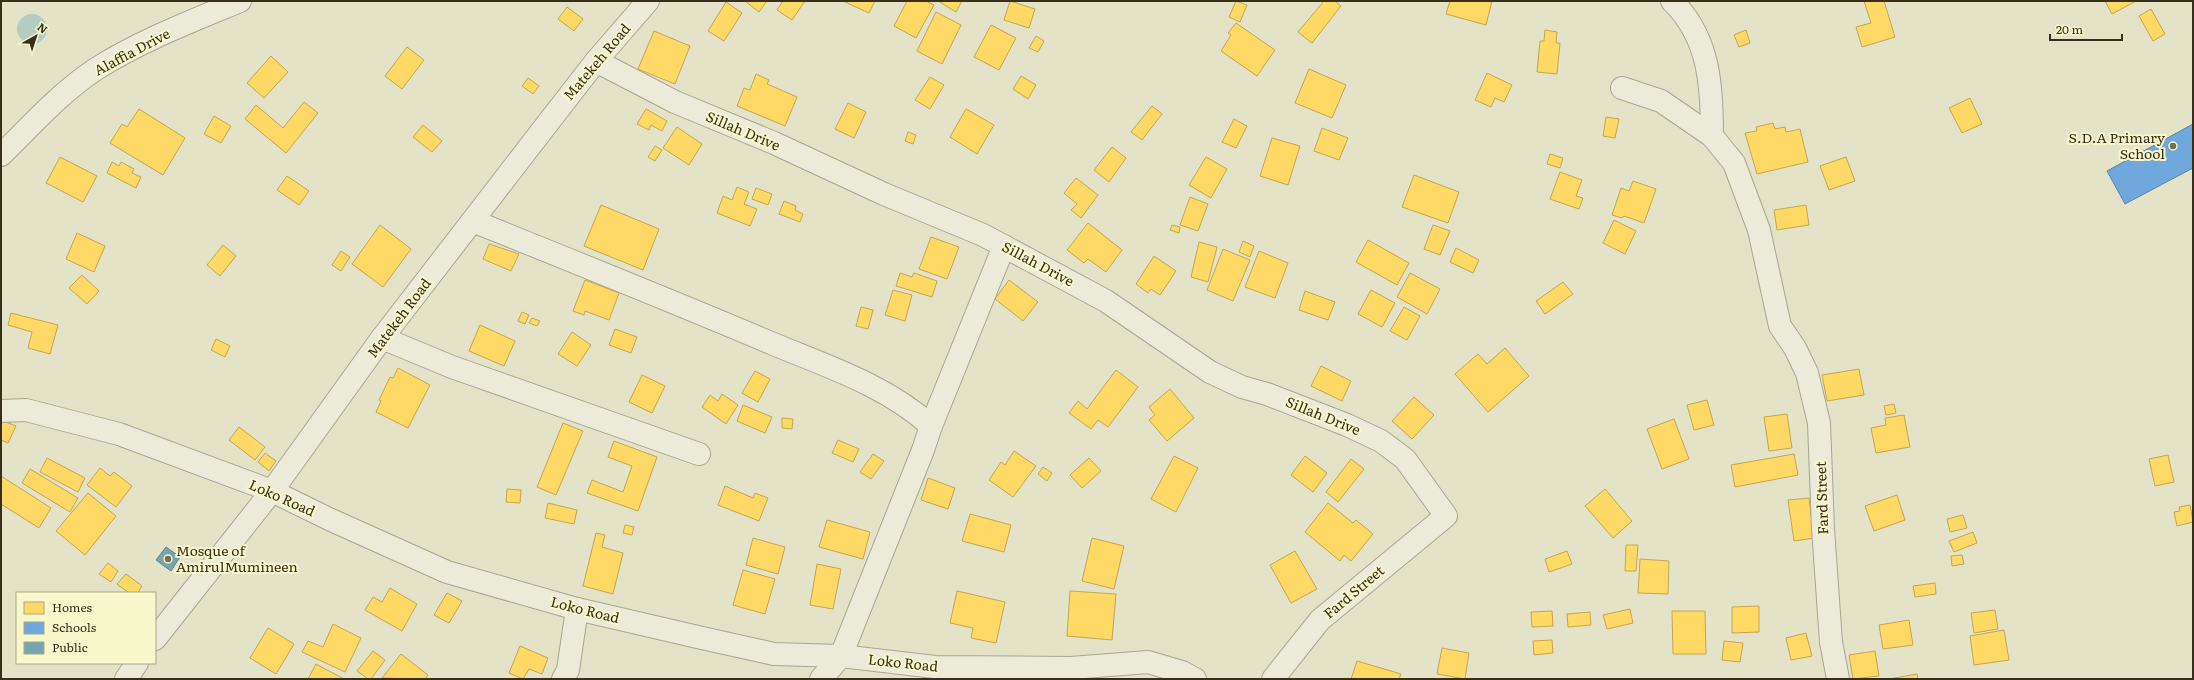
<svg xmlns="http://www.w3.org/2000/svg" width="2194" height="680" font-family="Literata,serif">
  <rect width="100%" height="100%" fill="#e4e3c7"/>
  <circle fill="#b4ccc2" cx="32" cy="29" r="15"/>
  <g fill="#ffd966" stroke="#c3a64f">
    <polygon points="745,1 767,1 759,12"/>
    <polygon points="783,1 805,1 792,20 777,10"/>
    <polygon points="846,1 875,1 869,13 845,2"/>
    <polygon points="907,1 926,1 934,5 916,38 894,26"/>
    <polygon points="938,1 962,1 956,12"/>
    <polygon points="1010,1 1035,9 1029,28 1004,20"/>
    <polygon points="1236,1 1247,5 1240,22 1229,17"/>
    <polygon points="1324,1 1335,1 1341,6 1312,43 1298,32"/>
    <polygon points="1450,1 1492,1 1486,25 1446,14"/>
    <polygon points="1864,1 1884,1 1895,37 1862,47 1856,27 1871,23"/>
    <polygon points="2105,1 2136,1 2112,14"/>
    <polygon points="726,2 742,13 724,41 708,31"/>
    <polygon points="567,7 583,19 574,31 558,19"/>
    <polygon points="2151,9 2165,34 2153,41 2139,16"/>
    <polygon points="936,12 961,25 942,64 917,51"/>
    <polygon points="1236,23 1275,50 1257,76 1221,51 1231,35 1228,33"/>
    <polygon points="991,25 1016,38 999,70 974,57"/>
    <polygon points="1545,30 1557,32 1556,43 1560,43 1557,74 1537,72 1540,41 1544,41"/>
    <polygon points="1746,30 1750,43 1739,47 1734,35"/>
    <polygon points="654,31 690,46 675,84 638,69"/>
    <polygon points="1036,36 1044,41 1038,52 1029,48"/>
    <polygon points="407,47 424,60 402,89 385,76"/>
    <polygon points="271,56 288,72 264,98 247,83"/>
    <polygon points="1309,69 1346,85 1332,118 1295,103"/>
    <polygon points="1487,73 1512,85 1504,102 1495,98 1491,107 1475,100"/>
    <polygon points="756,74 769,80 767,84 797,97 785,126 737,106 744,88 750,90"/>
    <polygon points="1021,76 1036,85 1028,99 1013,89"/>
    <polygon points="930,77 944,85 930,109 915,100"/>
    <polygon points="528,78 539,86 533,94 522,86"/>
    <polygon points="1970,98 1982,124 1962,133 1949,108"/>
    <polygon points="304,102 318,113 286,153 245,119 256,105 283,128"/>
    <polygon points="848,103 866,112 854,138 835,129"/>
    <polygon points="1152,106 1162,114 1142,140 1131,132"/>
    <polygon points="139,109 185,138 163,175 110,143 122,124 127,127"/>
    <polygon points="646,109 667,121 662,131 651,125 649,130 637,124"/>
    <polygon points="966,109 994,125 977,154 950,137"/>
    <polygon points="214,116 231,126 221,143 204,134"/>
    <polygon points="1606,117 1619,119 1615,138 1603,136"/>
    <polygon points="1234,119 1247,126 1236,148 1222,142"/>
    <polygon points="1773,123 1775,129 1785,127 1786,132 1800,129 1808,162 1757,174 1745,133 1757,131 1756,127"/>
    <polygon points="423,125 442,141 432,152 413,137"/>
    <polygon points="677,127 702,144 689,165 663,148"/>
    <polygon points="1322,128 1348,138 1339,160 1314,151"/>
    <polygon points="908,132 916,135 913,144 905,141"/>
    <polygon points="1272,138 1300,146 1288,185 1260,176"/>
    <polygon points="655,146 662,150 655,161 648,157"/>
    <polygon points="1112,147 1126,158 1109,182 1094,170"/>
    <polygon points="1550,154 1563,158 1560,168 1547,164"/>
    <polygon points="60,157 97,176 83,202 46,183"/>
    <polygon points="1206,157 1227,169 1211,198 1189,185"/>
    <polygon points="1846,157 1855,181 1829,190 1820,166"/>
    <polygon points="112,162 119,166 121,162 134,169 132,173 141,177 136,188 107,173"/>
    <polygon points="1560,172 1582,180 1576,196 1583,198 1579,209 1550,199"/>
    <polygon points="1414,175 1459,192 1448,223 1402,207"/>
    <polygon points="287,176 309,191 299,205 277,190"/>
    <polygon points="1076,178 1098,195 1081,218 1071,210 1077,204 1064,193"/>
    <polygon points="1633,181 1656,189 1644,223 1624,216 1622,218 1612,215 1621,188 1629,191"/>
    <polygon points="737,187 749,192 744,204 757,209 750,226 717,213 723,196 732,200"/>
    <polygon points="756,188 772,194 768,205 752,199"/>
    <polygon points="1190,197 1208,204 1198,231 1180,225"/>
    <polygon points="784,201 796,206 795,210 803,214 800,222 779,214"/>
    <polygon points="601,205 659,229 643,270 584,246"/>
    <polygon points="1806,205 1809,225 1777,230 1774,210"/>
    <polygon points="1614,220 1636,231 1625,254 1603,243"/>
    <polygon points="1088,223 1122,250 1106,272 1088,259 1084,263 1067,250"/>
    <polygon points="380,225 411,249 383,287 352,264"/>
    <polygon points="1172,225 1180,227 1179,233 1170,230"/>
    <polygon points="1433,225 1450,231 1440,255 1424,249"/>
    <polygon points="77,233 105,246 94,272 66,259"/>
    <polygon points="931,237 959,247 947,279 919,269"/>
    <polygon points="1368,240 1409,263 1397,285 1356,262"/>
    <polygon points="1243,241 1254,246 1250,257 1239,252"/>
    <polygon points="1199,242 1217,247 1208,282 1191,277"/>
    <polygon points="489,244 519,254 511,271 483,259"/>
    <polygon points="223,245 236,256 220,276 207,265"/>
    <polygon points="1456,248 1479,260 1473,273 1450,262"/>
    <polygon points="1223,249 1250,260 1233,301 1207,290"/>
    <polygon points="341,251 350,257 341,271 332,265"/>
    <polygon points="1259,251 1288,263 1275,298 1245,287"/>
    <polygon points="1154,256 1176,271 1160,295 1151,289 1148,293 1136,284"/>
    <polygon points="900,273 912,277 914,273 937,281 932,297 896,286"/>
    <polygon points="1410,273 1440,289 1427,314 1397,297"/>
    <polygon points="82,275 99,291 87,304 69,288"/>
    <polygon points="585,280 619,293 609,320 585,311 584,315 573,311"/>
    <polygon points="1009,280 1038,302 1023,321 995,299"/>
    <polygon points="1563,282 1573,294 1545,314 1536,301"/>
    <polygon points="893,290 912,295 905,321 885,315"/>
    <polygon points="1371,290 1395,303 1382,327 1358,314"/>
    <polygon points="1305,291 1335,302 1328,320 1299,310"/>
    <polygon points="861,307 873,310 868,329 856,326"/>
    <polygon points="1404,307 1420,316 1407,340 1390,331"/>
    <polygon points="522,312 529,315 525,324 518,321"/>
    <polygon points="11,313 58,325 50,354 28,348 32,332 8,325"/>
    <polygon points="532,318 540,321 537,326 529,323"/>
    <polygon points="480,325 515,341 504,366 469,351"/>
    <polygon points="615,329 637,337 631,353 609,345"/>
    <polygon points="572,332 591,345 577,366 558,354"/>
    <polygon points="216,339 230,346 225,357 211,350"/>
    <polygon points="1505,348 1529,376 1488,412 1455,374 1478,354 1487,364"/>
    <polygon points="1321,366 1351,381 1342,401 1311,386"/>
    <polygon points="398,368 430,385 408,428 376,412 381,401 379,400 390,377 393,378"/>
    <polygon points="1859,369 1864,395 1827,401 1822,375"/>
    <polygon points="1116,370 1138,387 1108,427 1098,420 1091,429 1069,413 1078,401 1087,409"/>
    <polygon points="755,371 770,379 758,402 742,393"/>
    <polygon points="642,375 665,386 652,413 629,402"/>
    <polygon points="1170,389 1194,418 1167,441 1149,420 1155,415 1149,407"/>
    <polygon points="722,394 738,405 726,424 702,407 710,395 718,401"/>
    <polygon points="1414,397 1434,415 1412,439 1392,421"/>
    <polygon points="1707,400 1714,425 1694,430 1687,405"/>
    <polygon points="1894,404 1896,413 1886,415 1884,406"/>
    <polygon points="743,405 772,417 765,433 737,421"/>
    <polygon points="1787,414 1792,448 1769,451 1764,417"/>
    <polygon points="1904,415 1910,447 1876,453 1871,428 1886,425 1885,418"/>
    <polygon points="782,418 793,419 792,429 782,428"/>
    <polygon points="1674,419 1689,459 1662,469 1647,429"/>
    <polygon points="1,420 16,426 8,443 1,440"/>
    <polygon points="563,423 583,431 556,495 537,487"/>
    <polygon points="239,427 265,447 255,460 229,440"/>
    <polygon points="838,440 859,449 853,462 832,453"/>
    <polygon points="614,441 657,457 638,511 587,493 592,480 623,492 632,466 608,457"/>
    <polygon points="1014,451 1036,466 1013,497 989,480 1001,462 1005,465"/>
    <polygon points="265,453 276,461 269,471 258,462"/>
    <polygon points="873,454 884,461 871,479 860,472"/>
    <polygon points="1794,454 1798,475 1735,487 1731,465"/>
    <polygon points="2168,455 2174,482 2155,486 2149,459"/>
    <polygon points="1174,456 1198,468 1176,512 1151,499"/>
    <polygon points="1305,456 1327,473 1313,492 1291,475"/>
    <polygon points="47,458 85,478 78,492 40,472"/>
    <polygon points="1089,458 1101,471 1082,488 1070,475"/>
    <polygon points="1351,459 1364,469 1338,502 1326,492"/>
    <polygon points="1043,467 1052,473 1047,481 1038,474"/>
    <polygon points="100,468 110,476 114,472 132,486 116,507 87,485"/>
    <polygon points="30,469 78,498 70,512 22,483"/>
    <polygon points="1,476 51,508 39,528 1,504"/>
    <polygon points="928,478 955,488 948,509 921,500"/>
    <polygon points="725,486 753,498 755,493 768,498 759,521 718,505"/>
    <polygon points="507,489 521,490 520,503 506,502"/>
    <polygon points="1605,489 1632,521 1613,538 1585,506"/>
    <polygon points="88,493 116,516 85,555 56,531"/>
    <polygon points="1897,495 1905,520 1874,531 1865,506"/>
    <polygon points="1809,498 1814,538 1794,541 1788,500"/>
    <polygon points="548,503 577,510 574,524 545,518"/>
    <polygon points="1328,503 1353,523 1356,520 1373,534 1351,561 1344,555 1340,561 1305,532"/>
    <polygon points="2190,505 2193,522 2177,526 2174,512 2180,511 2179,507"/>
    <polygon points="970,514 1011,525 1004,552 962,541"/>
    <polygon points="1963,515 1967,528 1950,532 1947,519"/>
    <polygon points="827,520 870,532 863,559 819,547"/>
    <polygon points="625,525 634,527 632,535 623,533"/>
    <polygon points="1973,532 1977,543 1954,552 1949,541"/>
    <polygon points="596,533 605,535 602,547 623,553 613,594 583,586"/>
    <polygon points="753,538 785,547 778,574 746,565"/>
    <polygon points="1092,538 1124,546 1114,589 1082,581"/>
    <polygon points="1626,545 1638,545 1636,571 1625,571"/>
    <polygon points="1295,551 1317,589 1291,603 1270,565"/>
    <polygon points="1567,551 1572,564 1549,572 1545,559"/>
    <polygon points="1962,555 1964,564 1952,566 1951,556"/>
    <polygon points="1640,559 1669,561 1668,594 1638,593"/>
    <polygon points="108,563 118,571 111,582 99,574"/>
    <polygon points="817,564 841,569 833,609 810,605"/>
    <polygon points="743,570 775,579 765,614 733,605"/>
    <polygon points="126,574 142,586 138,593 129,593 117,584"/>
    <polygon points="1935,583 1936,594 1915,597 1913,586"/>
    <polygon points="390,588 417,604 402,631 365,610 373,597 382,602"/>
    <polygon points="957,591 1005,602 996,643 971,638 973,628 950,623"/>
    <polygon points="1070,591 1116,594 1112,640 1067,636"/>
    <polygon points="447,593 462,601 449,623 434,615"/>
    <polygon points="1759,606 1759,632 1732,633 1732,607"/>
    <polygon points="1630,609 1633,623 1607,629 1603,615"/>
    <polygon points="1995,610 1998,629 1974,633 1971,613"/>
    <polygon points="1552,611 1553,626 1532,627 1531,612"/>
    <polygon points="1672,611 1705,611 1706,654 1673,654"/>
    <polygon points="1590,612 1591,625 1568,627 1567,614"/>
    <polygon points="1909,620 1913,645 1883,649 1879,625"/>
    <polygon points="333,624 361,638 345,672 302,652 308,641 323,647"/>
    <polygon points="268,628 294,644 276,674 250,658"/>
    <polygon points="2004,630 2009,660 1974,665 1970,636"/>
    <polygon points="1806,633 1812,656 1791,660 1786,638"/>
    <polygon points="1552,640 1553,653 1534,655 1533,641"/>
    <polygon points="1724,641 1743,643 1740,662 1722,660"/>
    <polygon points="520,646 548,658 542,674 529,669 523,679 509,673"/>
    <polygon points="1442,648 1469,653 1465,679 1437,674"/>
    <polygon points="373,651 385,660 371,679 368,679 357,671"/>
    <polygon points="1875,651 1879,676 1853,679 1849,655"/>
    <polygon points="401,654 428,675 425,679 382,678"/>
    <polygon points="1357,661 1401,674 1399,679 1351,679"/>
    <polygon points="316,664 344,679 308,679"/>
    <polygon points="1917,674 1918,679 1889,679"/>
  </g>
  <polygon fill="#6fa8dc" stroke="#5e84a2" points="2193,124 2193,168 2125,204 2107,171"/>
  <polygon fill="#76a5af" stroke="#638282" points="166,547 180,557 171,571 156,560"/>
  <g fill="none" stroke-linecap="round" stroke-linejoin="round">
    <defs>
      <g id="minor">
        <path d="M1672,1C1710,38 1712,87 1712,136"/>
        <polyline points="596,61 675,102 774,143 884,194 983,235 1106,301 1210,372 1242,387 1267,394 1347,425 1381,441 1405,459 1446,516 1320,620 1273,679"/>
        <polyline points="1622,88 1661,101 1712,136 1734,163 1759,230 1780,326 1795,348 1807,373 1819,423 1823,529 1831,642 1838,679"/>
        <path d="M1,155C31,126 61,92 96,69C140,41 192,21 240,1"/>
        <path d="M473,221C572,261 672,301 771,343C826,366 886,385 931,426"/>
        <polyline points="382,338 452,367 699,454"/>
        <polyline points="1,411 26,410 119,434 272,491 329,519 447,572 577,609 702,638 774,654 841,656 935,667 1071,668 1148,662 1182,672 1195,679"/>
        <polyline points="155,639 272,491 382,338 544,128 596,61 648,1"/>
        <polyline points="126,679 137,663"/>
        <polyline points="563,679 568,670 577,609"/>
        <polyline points="821,679 841,656 923,450 931,426 1004,246"/>
      </g>
    </defs>
    <use href="#minor" stroke="#a9a691" stroke-width="24"/>
    <use href="#minor" stroke="#ecebda" stroke-width="22"/>
  </g>
  <g fill="#746e57" stroke="#f8f6cb" stroke-width="1.5">
    <circle cx="2173" cy="146" r="4"/>
    <circle cx="168" cy="559" r="4"/>
  </g>
  <g text-anchor="middle" stroke-width="4" stroke-linejoin="round" paint-order="stroke">
    <g font-size="14" fill="#372f1a" stroke="#f8f6cb">
      <text transform="translate(132 52) rotate(-28)" y="5">Alaffia Drive</text>
      <text transform="translate(597 62) rotate(-50)" y="5">Matekeh Road</text>
      <text transform="translate(743 131) rotate(23)" y="5">Sillah Drive</text>
      <text transform="translate(1038 264) rotate(28)" y="5">Sillah Drive</text>
      <text transform="translate(399 318) rotate(-53)" y="5">Matekeh Road</text>
      <text transform="translate(1323 416) rotate(22)" y="5">Sillah Drive</text>
      <text transform="translate(282 498) rotate(24)" y="5">Loko Road</text>
      <text transform="translate(1822 498) rotate(-92)" y="5">Fard Street</text>
      <text transform="translate(1354 592) rotate(-40)" y="5">Fard Street</text>
      <text transform="translate(585 610) rotate(14)" y="5">Loko Road</text>
      <text transform="translate(903 663) rotate(6)" y="5">Loko Road</text>
    </g>
    <g font-size="14" fill="#372f1a" stroke="#f8f6cb" text-anchor="end">
      <text x="2165" y="143">S.D.A Primary<tspan x="2165" dy="16">School</tspan></text>
      <text x="176" y="556" text-anchor="start">Mosque of<tspan x="176" dy="16">AmirulMumineen</tspan></text>
    </g>
  </g>
  <rect width="2194" height="680" fill="none" stroke="#372f1a" stroke-width="4"/>
  <rect x="16" y="592" width="140" height="72" fill="#f8f6cb" stroke="#aba684"/>
  <rect x="24" y="602" width="20" height="12" fill="#ffd966" stroke="#aba684"/>
  <text x="52" y="612" font-size="12" fill="#372f1a">Homes</text>
  <rect x="24" y="622" width="20" height="12" fill="#6fa8dc" stroke="#aba684"/>
  <text x="52" y="632" font-size="12" fill="#372f1a">Schools</text>
  <rect x="24" y="642" width="20" height="12" fill="#76a5af" stroke="#aba684"/>
  <text x="52" y="652" font-size="12" fill="#372f1a">Public</text>
  <g transform="translate(36 36) rotate(39)" stroke="#f8f6cb" stroke-width="3" paint-order="stroke">
  <path d="M0-3L7 15L0 10L-7 15Z" fill="#372f1a"/>
  <text y="-6" font-size="11" font-weight="bold" text-anchor="middle" fill="#372f1a">N</text>
  </g>
  <path d="M2050 34v6h72v-6" fill="none" stroke="#372f1a" stroke-width="2"/>
  <text x="2056" y="34" font-size="12" fill="#372f1a" stroke="#f8f6cb" stroke-width="3" paint-order="stroke">20 m</text>
</svg>
